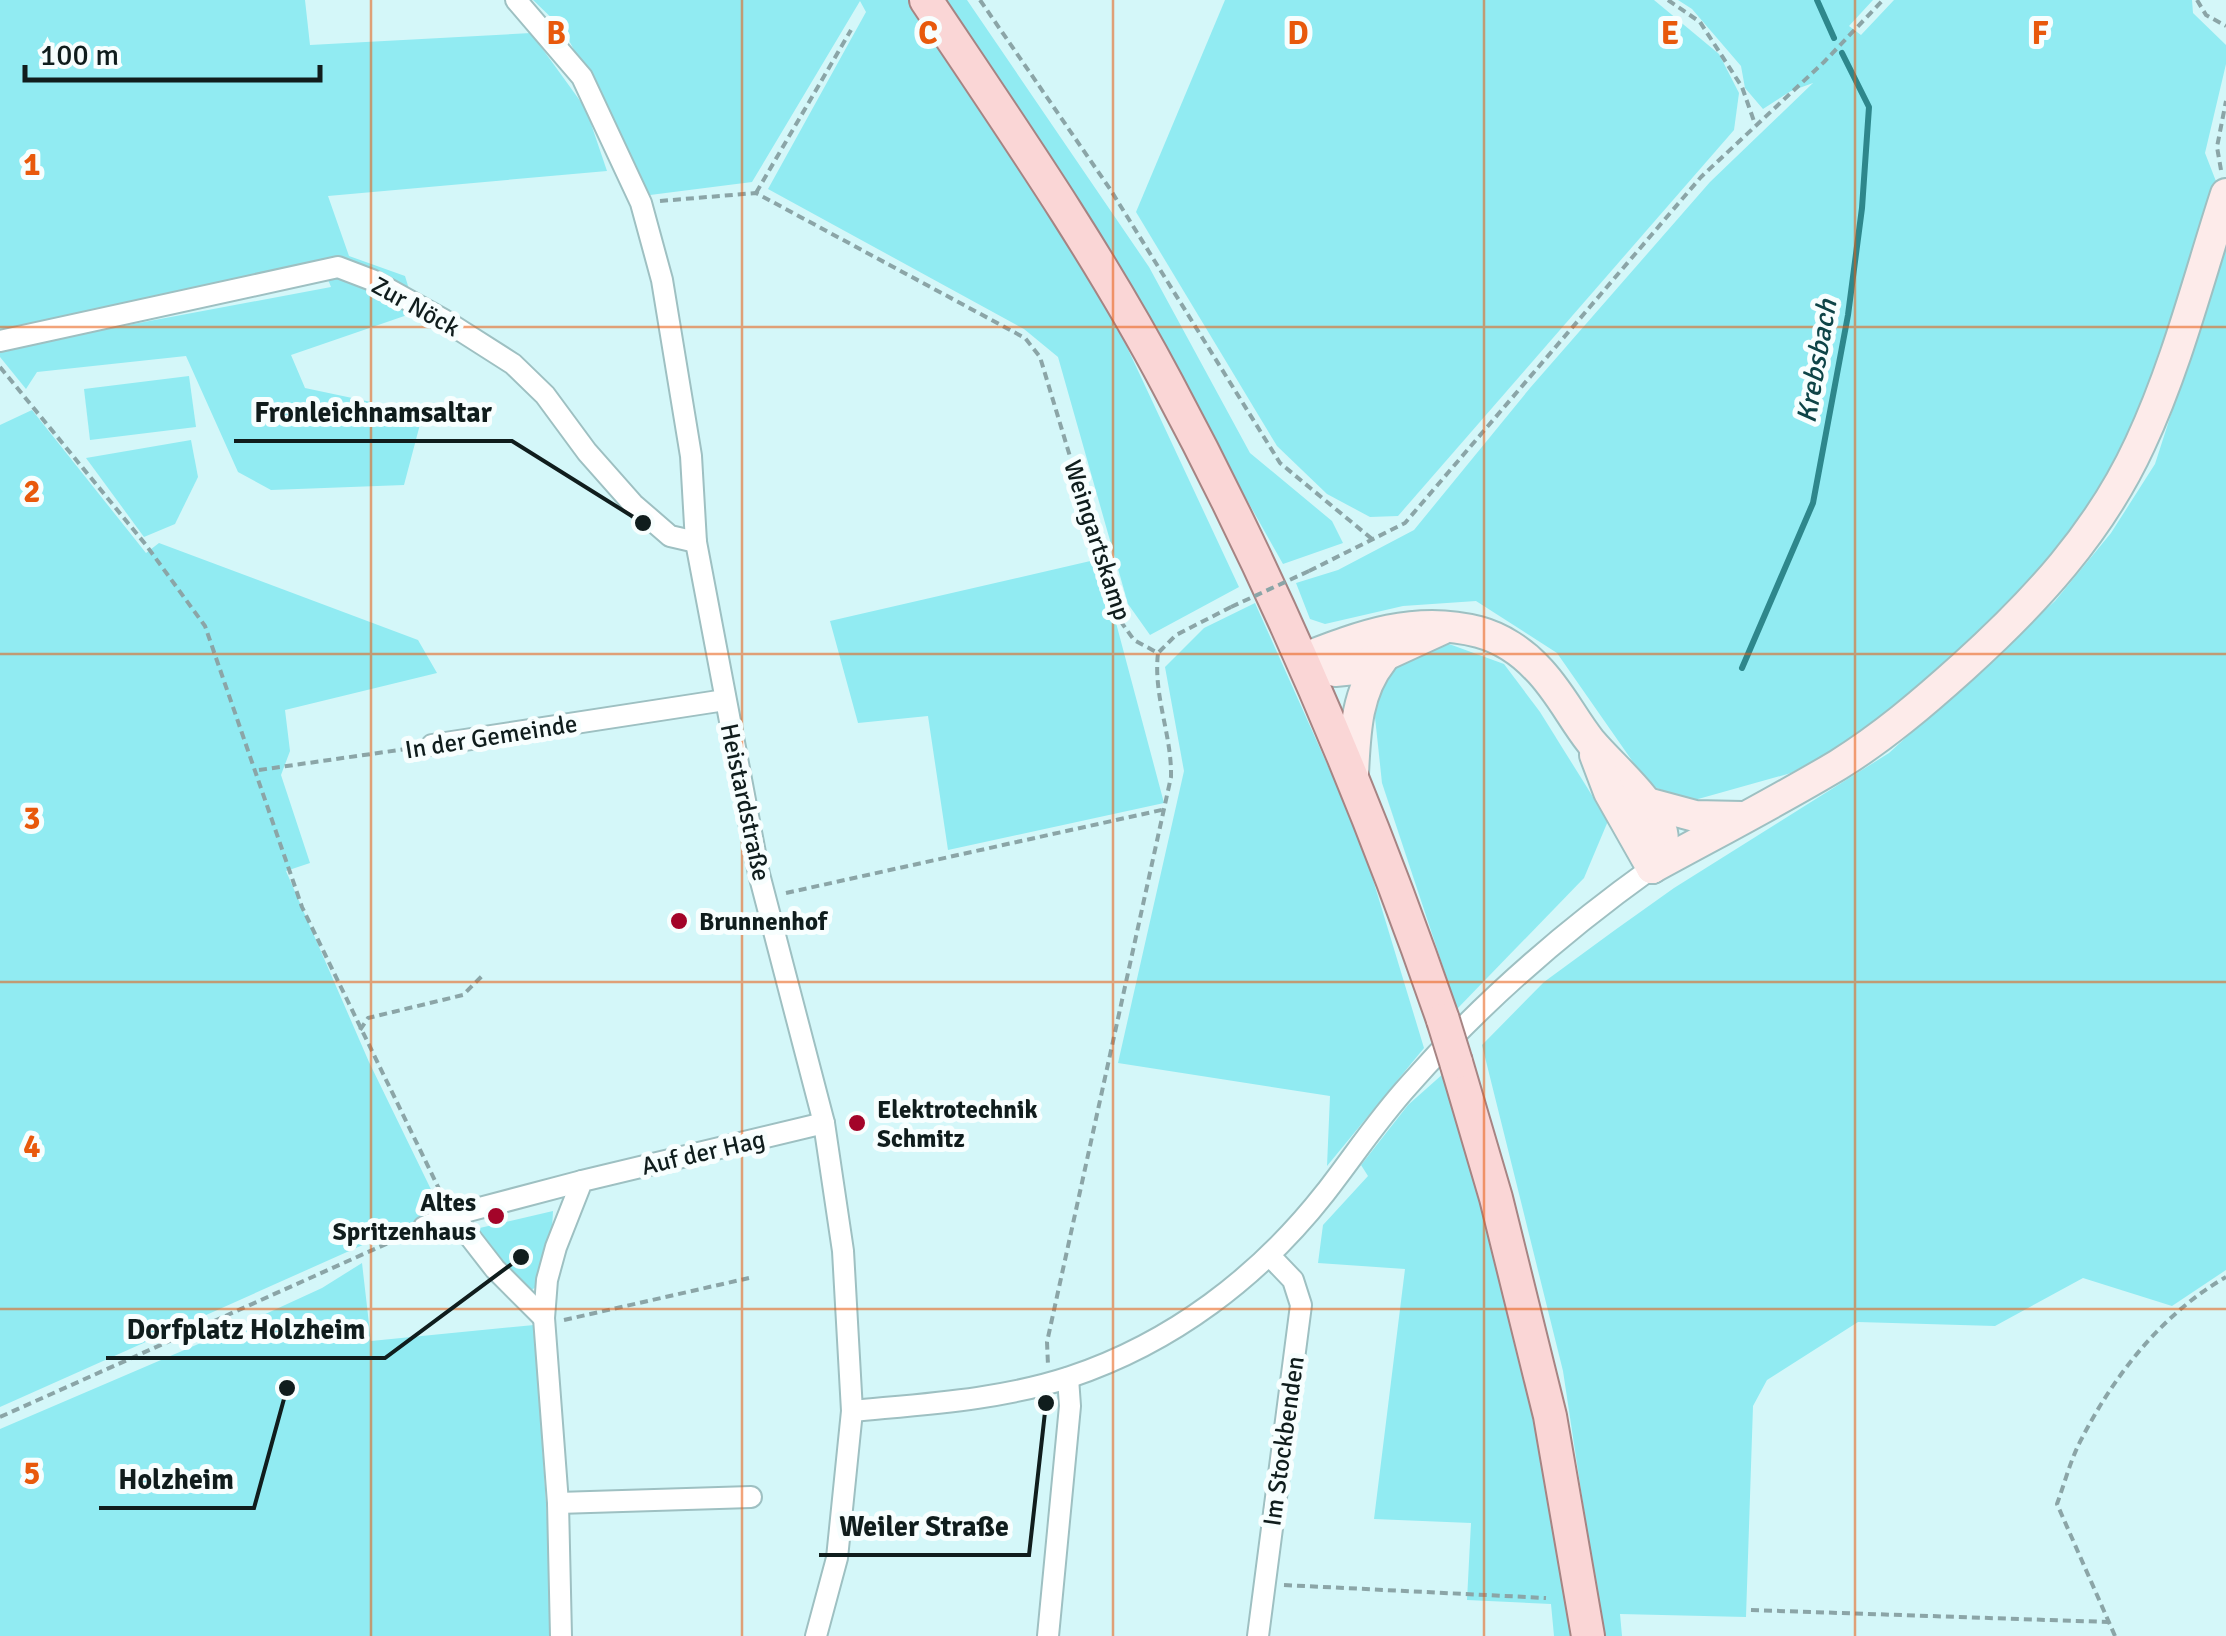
<svg xmlns="http://www.w3.org/2000/svg" width="2226" height="1636" font-family="Signika,sans-serif">
  <rect width="100%" height="100%" fill="#d4f7f9"/>
  <g fill="#91ebf2">
    <polygon points="0,0 305,0 310,45 531,33 586,109 607,171 328,196 349,256 405,276 416,312 291,355 305,388 423,413 404,485 271,490 238,472 186,356 37,372 26,389 0,357 0,349 331,287 327,277 0,335"/>
    <polygon points="533,0 912,0 1098,285 1239,587 1150,635 1128,604 1058,357 1024,329 768,189 866,12 860,1 752,182 650,195 563,29"/>
    <polygon points="943,0 967,0 1149,267 1250,453 1332,521 1343,543 1283,564 1113,262"/>
    <polygon points="1225,0 1654,0 1719,54 1739,93 1734,130 1398,516 1370,517 1327,494 1277,446 1136,212"/>
    <polygon points="1678,0 1873,0 1849,26 1861,35 1894,0 2192,0 2193,13 2226,45 2226,64 2205,153 2219,189 2118,474 2052,571 1878,725 1791,773 1691,801 1649,785 1557,653 1476,601 1403,606 1325,624 1310,619 1296,583 1338,570 1414,530 1530,388 1710,182 1813,83 1791,91 1763,109 1745,88 1741,66 1692,9"/>
    <polygon points="2226,244 2226,1270 2172,1306 2083,1278 1995,1326 1858,1322 1767,1380 1753,1406 1746,1617 1620,1614 1622,1636 1603,1636 1563,1371 1482,1045 1544,982 1615,930 1674,888 1889,753 2055,601 2111,533 2155,464"/>
    <polygon points="189,376 196,427 90,440 84,389"/>
    <polygon points="32,410 146,553 159,543 418,640 437,673 285,710 290,751 281,775 310,863 286,871 369,1062 441,1210 0,1407 0,425"/>
    <polygon points="191,440 198,477 175,524 144,537 86,458"/>
    <polygon points="1099,559 1164,803 948,850 928,716 858,723 830,621"/>
    <polygon points="1255,603 1361,840 1424,1048 1327,1166 1330,1096 1118,1063 1184,771 1165,667 1204,628"/>
    <polygon points="1449,644 1504,664 1540,712 1608,821 1584,878 1457,1009 1382,783 1374,708 1392,663"/>
    <polygon points="1444,1073 1481,1199 1534,1416 1571,1636 1554,1636 1551,1604 1467,1600 1471,1523 1374,1519 1405,1269 1318,1263 1323,1225 1368,1176 1361,1165 1408,1105"/>
    <polygon points="553,1211 551,1248 541,1283 529,1292 471,1230"/>
    <polygon points="362,1263 371,1341 534,1325 555,1636 0,1636 0,1429 224,1333 322,1288"/>
  </g>
  <g fill="none" stroke-linecap="round" stroke-linejoin="round">
    <g stroke="#2e878c" stroke-width="6">
      <polyline points="1817,0 1834,38"/>
      <polyline points="1742,668 1813,503 1848,315 1862,208 1869,107 1842,53"/>
    </g>
    <defs>
      <g id="minor">
        <polyline points="516,0 582,77 641,203 662,280 691,456 696,542 759,874 824,1123 843,1251 852,1411 837,1558 816,1636"/>
        <polyline points="0,341 338,267 372,280 444,320 513,364 545,395 587,452 633,504 670,536 696,542"/>
        <polyline points="432,745 725,700"/>
        <polyline points="453,1215 495,1269 544,1318"/>
        <polyline points="424,1227 453,1215 582,1181"/>
        <path d="M852,1411C924,1404 1000,1400 1070,1377C1172,1343 1259,1277 1325,1193C1353,1157 1378,1119 1409,1085C1481,1003 1564,931 1652,868"/>
        <polyline points="558,1503 751,1497"/>
        <polyline points="561,1636 558,1503 544,1318 547,1280 556,1247 582,1181 824,1123"/>
        <polyline points="1048,1636 1070,1406 1068,1378"/>
        <polyline points="1258,1636 1301,1305 1293,1280 1270,1256"/>
      </g>
      <g id="secondary">
        <path d="M1302,659C1361,636 1416,615 1479,632C1501,638 1522,652 1537,668C1559,690 1572,718 1591,742C1612,767 1653,800 1662,832C1665,845 1658,856 1652,868"/>
        <polyline points="1302,659 1335,671 1355,669 1442,629"/>
        <polyline points="1595,755 1609,792 1652,868"/>
        <path d="M1353,774C1355,734 1356,692 1382,660"/>
        <polyline points="1643,802 1695,816 1742,817"/>
        <path d="M1652,868C1714,834 1778,801 1838,765C1883,737 1923,703 1963,667C2035,602 2099,533 2140,444C2177,365 2199,277 2226,194"/>
      </g>
      <g id="primary">
        <path d="M926,0C1009,124 1097,251 1167,383C1277,588 1367,800 1443,1020"/>
        <polyline points="1456,1062 1496,1198 1550,1416 1588,1636"/>
      </g>
    </defs>
    <use href="#minor" stroke="#9ec0c2" stroke-width="24"/>
    <use href="#secondary" stroke="#9ec0c2" stroke-width="34"/>
    <use href="#primary" stroke="#a68483" stroke-width="36"/>
    <g stroke="#8ba5a7" stroke-width="4" stroke-dasharray="8 5" stroke-linecap="butt">
      <polyline points="980,0 1110,189 1280,463 1372,539"/>
      <polyline points="1668,0 1700,22 1742,87 1755,124"/>
      <polyline points="2197,0 2206,15 2226,26"/>
      <polyline points="2221,170 2217,147 2226,101"/>
      <polyline points="756,193 851,30"/>
      <path d="M660,201L756,193L1025,338L1040,357L1119,619L1134,640L1158,653C1153,696 1172,735 1171,777L1047,1342L1048,1365"/>
      <polyline points="0,367 146,545 205,626 302,907 443,1197"/>
      <polyline points="1309,571 1405,523 1701,177 1824,62 1883,0"/>
      <polyline points="1159,652 1176,635 1231,607"/>
      <polyline points="259,770 413,748"/>
      <polyline points="786,893 1166,809"/>
      <polyline points="360,1030 368,1018 463,995 484,974"/>
      <polyline points="564,1320 749,1278"/>
      <polyline points="0,1417 406,1235"/>
      <polyline points="1284,1585 1546,1598"/>
      <polyline points="1751,1610 2108,1622"/>
      <path d="M2115,1636L2057,1504C2065,1482 2071,1458 2082,1438C2115,1374 2163,1313 2226,1277"/>
    </g>
    <use href="#minor" stroke="#fff" stroke-width="20"/>
    <use href="#secondary" stroke="#fdebea" stroke-width="30"/>
    <use href="#primary" stroke="#fad6d6" stroke-width="32"/>
    <defs>
      <polyline id="primary-bridge" points="1443,1020 1456,1062"/>
    </defs>
    <use href="#primary-bridge" stroke="#a68483" stroke-width="36" stroke-linecap="butt"/>
    <polyline stroke="#8ba5a7" stroke-width="4" stroke-dasharray="8 5" stroke-linecap="butt" points="1231,607 1309,571"/>
    <use href="#primary-bridge" stroke="#fad6d6" stroke-width="32"/>
  </g>
  <path fill="none" stroke="#e8590c" stroke-width="2.5" stroke-opacity="0.55" d="M371,0V1636M742,0V1636M1113,0V1636M1484,0V1636M1855,0V1636M0,327H2226M0,654H2226M0,982H2226M0,1309H2226"/>
  <g fill="#a30429" stroke="#f7fefe" stroke-width="4">
    <circle cx="679" cy="921" r="10"/>
    <circle cx="857" cy="1123" r="10"/>
    <circle cx="496" cy="1216" r="10"/>
  </g>
  <g text-anchor="middle" stroke-width="10" stroke-linejoin="round" paint-order="stroke">
    <g font-size="25" fill="#101d1d" stroke="#f7fefe">
      <text transform="translate(416 306) rotate(29)" y="9">Zur Nöck</text>
      <text transform="translate(1098 540) rotate(72)" y="9">Weingartskamp</text>
      <text transform="translate(491 736) rotate(-9)" y="9">In der Gemeinde</text>
      <text transform="translate(746 802) rotate(78)" y="9">Heistardstraße</text>
      <text transform="translate(703 1152) rotate(-13)" y="9">Auf der Hag</text>
      <text transform="translate(1283 1441) rotate(-82)" y="9">Im Stockbenden</text>
    </g>
    <g font-size="25" font-weight="bold" fill="#101d1d" stroke="#f7fefe" text-anchor="start">
      <text x="699" y="930">Brunnenhof</text>
      <text x="877" y="1118">Elektrotechnik<tspan x="877" dy="29">Schmitz</tspan></text>
      <text x="476" y="1211" text-anchor="end">Altes<tspan x="476" dy="29">Spritzenhaus</tspan></text>
    </g>
    <g font-size="28" font-style="italic" fill="#0e4447" stroke="#f7fefe">
      <text transform="translate(1816 361) rotate(-80)" y="10">Krebsbach</text>
    </g>
  </g>
  <g font-size="32" text-anchor="middle" font-weight="bold" fill="#e8590c" stroke="#f7fefe" stroke-width="10" stroke-linejoin="round" paint-order="stroke">
    <text x="556" y="44">B</text>
    <text x="928" y="44">C</text>
    <text x="1298" y="44">D</text>
    <text x="1670" y="44">E</text>
    <text x="2040" y="44">F</text>
    <text x="32" y="175">1</text>
    <text x="32" y="502">2</text>
    <text x="32" y="829">3</text>
    <text x="32" y="1157">4</text>
    <text x="32" y="1484">5</text>
  </g>
  <path fill="none" stroke="#101d1d" stroke-width="4" d="M643 523L512 441H234M521 1257L385 1358H106M287 1388L254 1508H99M1046 1403L1029 1555H819"/>
  <g fill="#101d1d" stroke="#f7fefe" stroke-width="4">
    <circle cx="643" cy="523" r="10"/>
    <circle cx="521" cy="1257" r="10"/>
    <circle cx="287" cy="1388" r="10"/>
    <circle cx="1046" cy="1403" r="10"/>
  </g>
  <g font-size="28" text-anchor="middle" font-weight="bold" fill="#101d1d" stroke="#f7fefe" stroke-width="10" stroke-linejoin="round" paint-order="stroke">
    <text x="373" y="422">Fronleichnamsaltar</text>
    <text x="246" y="1339">Dorfplatz Holzheim</text>
    <text x="176" y="1489">Holzheim</text>
    <text x="924" y="1536">Weiler Straße</text>
  </g>
  <path d="M25 65v15h295v-15" fill="none" stroke="#101d1d" stroke-width="5"/>
  <text x="40" y="65" font-size="30" fill="#101d1d" stroke="#f7fefe" stroke-width="8" paint-order="stroke">100 m</text>
</svg>
